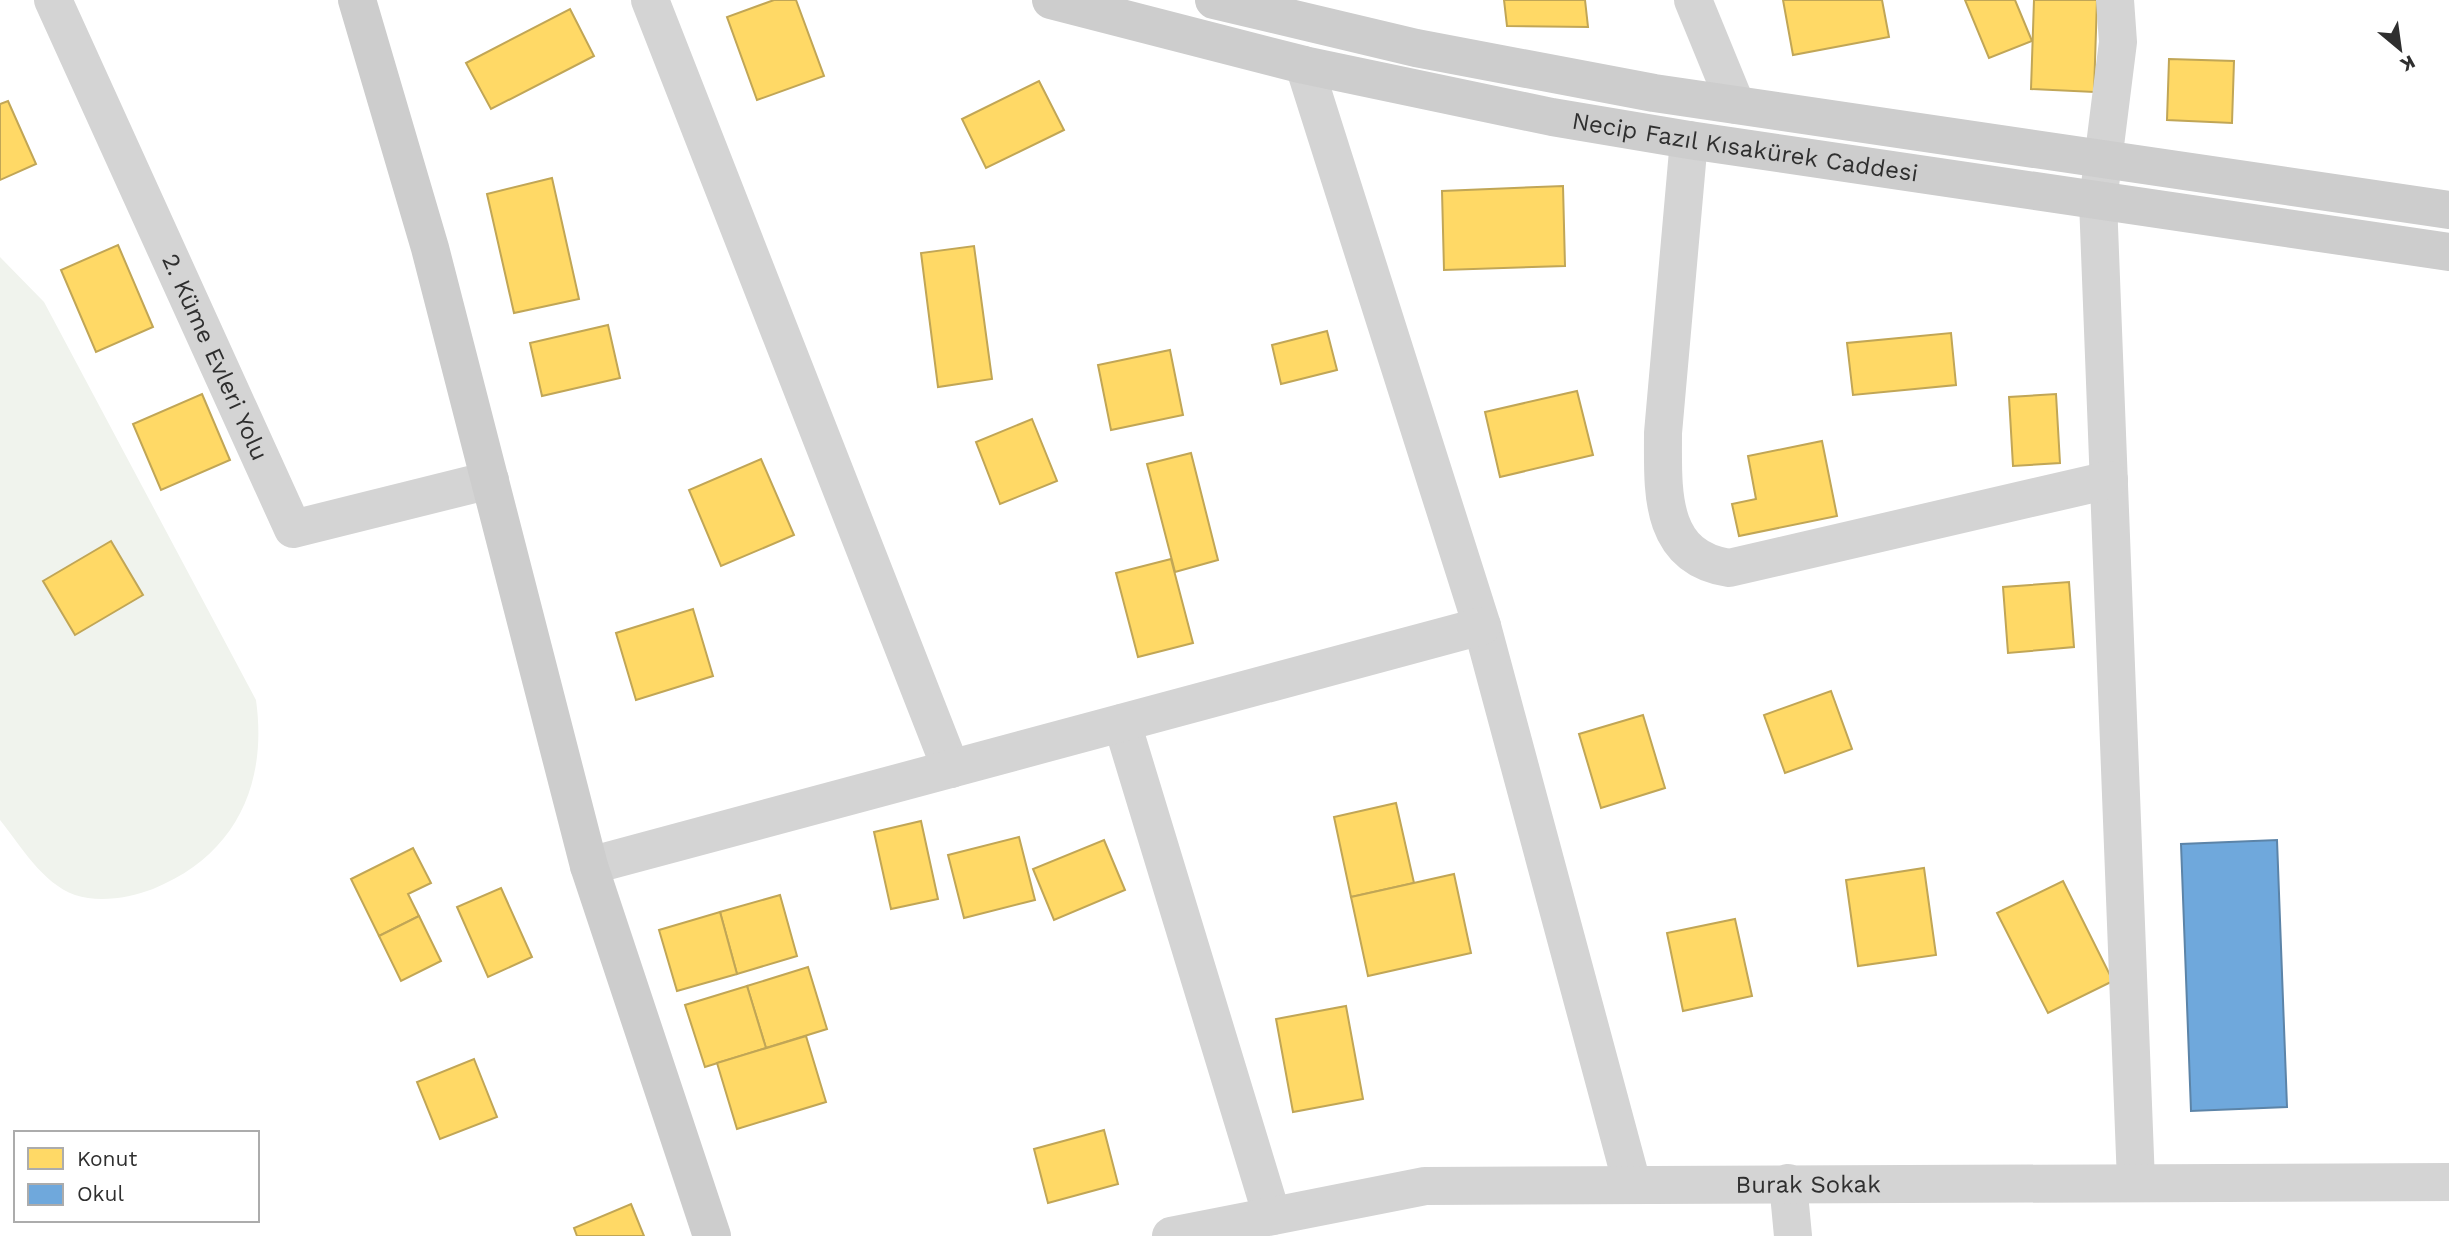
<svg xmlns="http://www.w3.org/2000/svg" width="2449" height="1236" font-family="'Work Sans',sans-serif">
  <rect width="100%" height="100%" fill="#fff"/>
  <path fill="#f0f3ed" d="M0,257L44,302L256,700C268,785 235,856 153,889C129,898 99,903 75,895C42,883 21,846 0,820Z"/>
  <g fill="#ffd966" stroke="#c1a656" stroke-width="2">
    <polygon points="774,0 796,0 824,76 757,100 727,17"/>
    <polygon points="1504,0 1585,0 1588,27 1507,26"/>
    <polygon points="1783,0 1882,0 1889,37 1793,55"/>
    <polygon points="1965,0 2015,0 2032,41 1989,58"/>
    <polygon points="2034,0 2097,0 2094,92 2031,89"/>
    <polygon points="570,9 594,56 491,109 466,63"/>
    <polygon points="2169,59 2234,61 2232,123 2167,120"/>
    <polygon points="1039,81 1064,130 986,168 962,119"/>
    <polygon points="8,101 36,164 0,180 0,104"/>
    <polygon points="552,178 579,299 514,313 487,194"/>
    <polygon points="1563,186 1565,266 1444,270 1442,191"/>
    <polygon points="118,245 153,327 96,352 61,270"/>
    <polygon points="974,246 992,379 938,387 921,253"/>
    <polygon points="608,325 620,378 542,396 530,343"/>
    <polygon points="1327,331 1337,370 1281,384 1272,345"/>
    <polygon points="1951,333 1956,385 1853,395 1847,343"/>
    <polygon points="1170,350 1183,415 1111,430 1098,365"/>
    <polygon points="1577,391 1593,455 1500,477 1485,412"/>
    <polygon points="202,394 230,460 161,490 133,424"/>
    <polygon points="2056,394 2060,463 2013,466 2009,397"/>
    <polygon points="1032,419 1057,481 1000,504 976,442"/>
    <polygon points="1822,441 1837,516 1739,536 1732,504 1756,499 1748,456"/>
    <polygon points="1191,453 1218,560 1175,572 1147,464"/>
    <polygon points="761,459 794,535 721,566 689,490"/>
    <polygon points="111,541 143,595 75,635 43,581"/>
    <polygon points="1171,559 1193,643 1138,657 1116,573"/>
    <polygon points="2069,582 2074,647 2008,653 2003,587"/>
    <polygon points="693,609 713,676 636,700 616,633"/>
    <polygon points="1831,691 1852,749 1785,773 1764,715"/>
    <polygon points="1643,715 1665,788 1601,808 1579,734"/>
    <polygon points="1396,803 1414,883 1351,897 1334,817"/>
    <polygon points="921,821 938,899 891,909 874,832"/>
    <polygon points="1019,837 1035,900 964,918 948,855"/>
    <polygon points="1104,840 1125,890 1054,920 1033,869"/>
    <polygon points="413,848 431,883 408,894 419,916 379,936 351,879"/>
    <polygon points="1924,868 1936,955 1858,966 1846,880"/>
    <polygon points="1454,874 1471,953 1368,976 1351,897"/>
    <polygon points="2063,881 2113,981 2048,1013 1997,913"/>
    <polygon points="501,888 532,957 488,977 457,907"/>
    <polygon points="780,895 797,956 737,974 720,912"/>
    <polygon points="720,912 737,974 677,991 659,930"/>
    <polygon points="419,916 441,961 401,981 379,936"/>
    <polygon points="1735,919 1752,996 1683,1011 1667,933"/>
    <polygon points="808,967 827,1029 766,1048 747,986"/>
    <polygon points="747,986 766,1048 705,1067 685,1005"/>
    <polygon points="1346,1006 1363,1099 1293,1112 1276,1019"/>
    <polygon points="806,1036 826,1102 737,1129 717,1063"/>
    <polygon points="474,1059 497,1117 440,1139 417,1082"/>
    <polygon points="1104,1130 1118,1184 1048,1203 1034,1149"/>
    <polygon points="631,1204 644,1236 577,1236 574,1228"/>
  </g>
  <polygon fill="#6fa8dc" stroke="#5c84a8" stroke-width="2" points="2277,840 2287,1107 2191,1111 2181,844"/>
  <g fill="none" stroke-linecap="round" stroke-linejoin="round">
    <g stroke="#d4d4d4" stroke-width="38">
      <path id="s1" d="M53,0L293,529L490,480"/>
      <polyline points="650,0 951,769"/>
      <polyline points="1693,0 1736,105"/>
      <polyline points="2115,0 2118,42 2098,201 2136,1182"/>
      <polyline points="1304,65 1482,626 1632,1184"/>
      <path d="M1689,140L1663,433C1663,490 1658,557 1729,568L2109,480"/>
      <polyline points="1122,723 1272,1216"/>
      <polyline points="589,866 1482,626"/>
      <polyline points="1788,1183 1793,1236"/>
      <path id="s2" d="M1171,1236L1425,1186L2449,1182"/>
    </g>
    <g stroke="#cdcdcd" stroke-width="38">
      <polyline points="357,0 430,248 589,866 712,1236"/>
      <path id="s3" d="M1051,0L1304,65L1552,117L1689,140L2449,252"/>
      <polyline points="1214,0 1416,48 1654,93 2449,210"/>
    </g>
  </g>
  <g text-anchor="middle" stroke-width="7" stroke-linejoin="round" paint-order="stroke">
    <g font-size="24" fill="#2f2f2f" stroke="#fff">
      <text dy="8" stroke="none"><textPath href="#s3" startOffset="710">Necip Fazıl Kısakürek Caddesi</textPath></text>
      <text dy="8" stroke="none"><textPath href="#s1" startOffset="392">2. Küme Evleri Yolu</textPath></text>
      <text dy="8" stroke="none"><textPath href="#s2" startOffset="642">Burak Sokak</textPath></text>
    </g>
  </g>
  <rect x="14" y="1131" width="245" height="91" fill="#ffffff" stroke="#acacac" stroke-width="2"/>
  <rect x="28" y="1148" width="35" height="21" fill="#ffd966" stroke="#acacac" stroke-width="2"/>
  <text x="77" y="1166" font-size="21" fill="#2f2f2f">Konut</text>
  <rect x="28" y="1184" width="35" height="21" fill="#6fa8dc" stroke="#acacac" stroke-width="2"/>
  <text x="77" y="1201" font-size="21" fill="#2f2f2f">Okul</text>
  <g transform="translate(2400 49) rotate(151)" stroke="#ffffff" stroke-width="5" paint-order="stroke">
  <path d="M0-5L12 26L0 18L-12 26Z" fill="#2f2f2f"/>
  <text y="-10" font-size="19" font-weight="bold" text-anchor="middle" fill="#2f2f2f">K</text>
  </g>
</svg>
